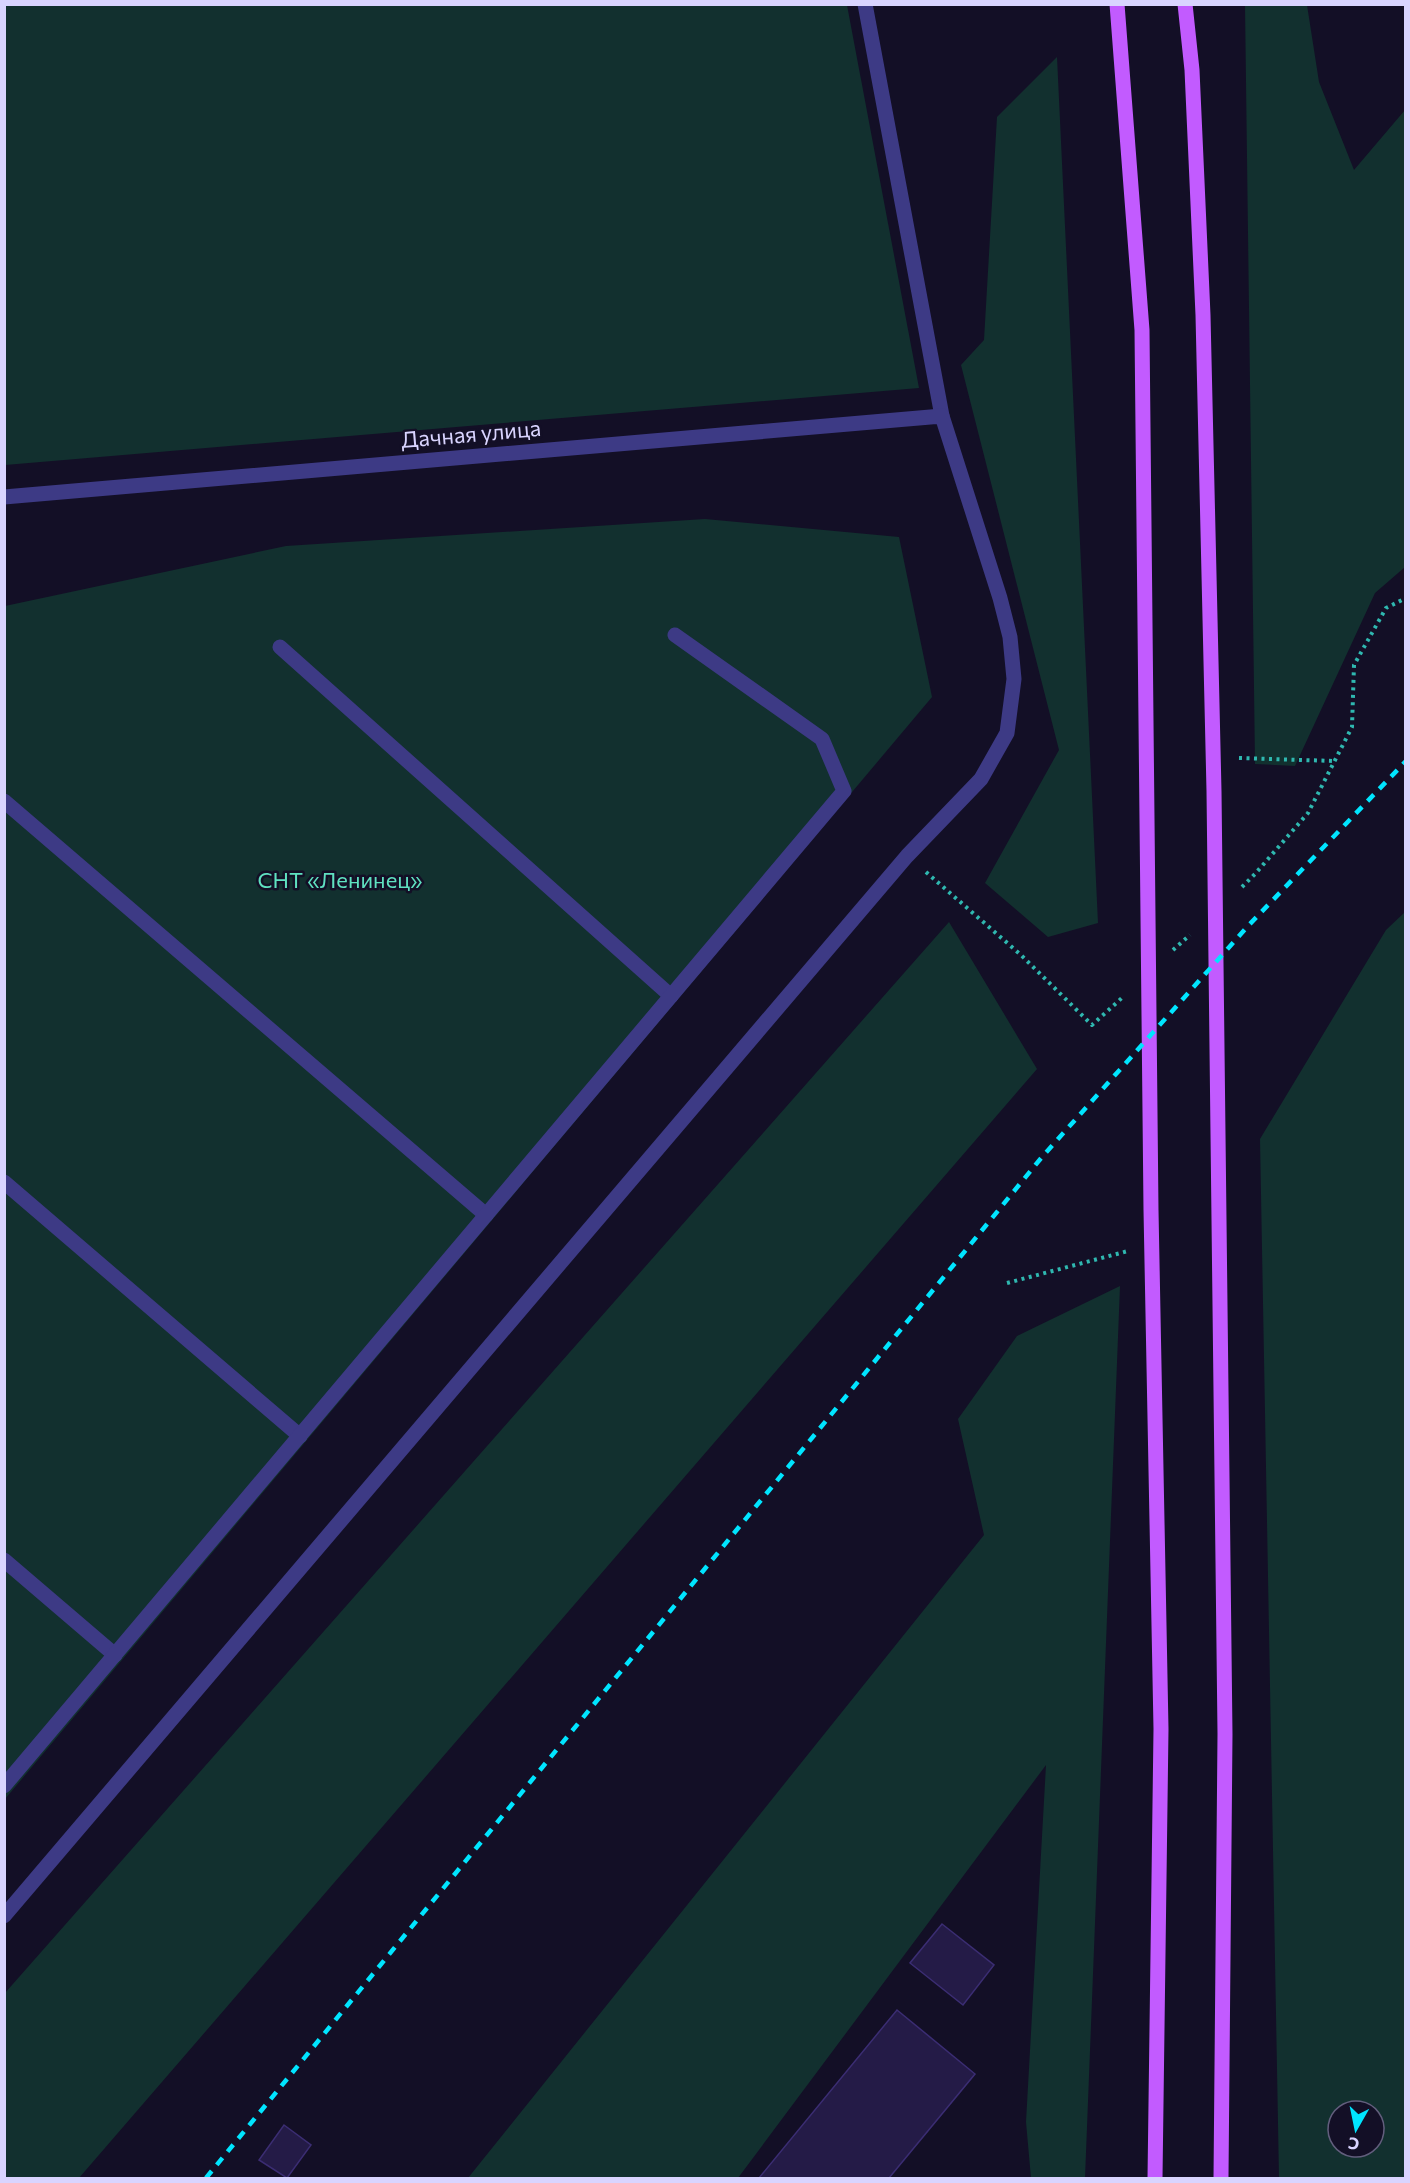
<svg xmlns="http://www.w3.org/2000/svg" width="1410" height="2183" font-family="Commissioner,sans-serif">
  <rect width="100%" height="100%" fill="#130f26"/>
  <g fill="#12302f" fill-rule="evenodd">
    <polygon points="5,4 847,5 919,388 5,465"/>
    <polygon points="1245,5 1307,5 1319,82 1354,170 1405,110 1405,567 1375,593 1295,766 1255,764"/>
    <polygon points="1057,57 1098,923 1048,937 985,883 1059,750 961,365 984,340 997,117"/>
    <polygon points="705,519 899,537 932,697 5,1799 5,606 286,546"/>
    <path d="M1405,912V2178H1279L1260,1139L1386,930ZM1338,2111H1374V2147H1338Z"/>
    <polygon points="949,922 1037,1069 79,2178 5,2178 5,1993"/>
    <polygon points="1120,1286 1085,2178 1031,2178 1026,2122 1046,1765 738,2178 468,2178 984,1535 958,1419 1017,1336"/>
  </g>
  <g fill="#241b47" stroke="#3b2d73" stroke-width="1.5">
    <polygon points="942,1924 994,1965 963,2005 910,1963"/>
    <polygon points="897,2010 975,2074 889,2178 759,2178"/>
    <polygon points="284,2125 311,2145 287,2178 259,2160"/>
  </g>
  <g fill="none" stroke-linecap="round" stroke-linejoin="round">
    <g stroke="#2fb8b0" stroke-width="4" stroke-dasharray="3 4.5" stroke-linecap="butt">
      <polyline points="1239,758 1334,761"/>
      <polyline points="926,872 1021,955 1092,1025 1124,996"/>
      <polyline points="1242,887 1255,874 1308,813 1352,727 1354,665 1386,608 1406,598"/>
      <polyline points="1173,950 1190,935"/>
      <polyline points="1007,1283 1128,1251"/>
    </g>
    <g stroke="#3d3a85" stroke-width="15">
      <polyline points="865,4 942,416"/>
      <polyline points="280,647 671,996"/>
      <polyline points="4,801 486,1215"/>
      <polyline points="4,1182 300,1436"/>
      <polyline points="4,1560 115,1655"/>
      <polyline points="4,1786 844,791 822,739 675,635"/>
    </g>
    <polyline stroke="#3d3a85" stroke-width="15" points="4,497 942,416 1000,598 1010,637 1014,679 1007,733 981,779 907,856 4,1916"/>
    <g stroke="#c25bff" stroke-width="15">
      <polyline points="1117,4 1142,330 1151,1210 1161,1729 1155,2178"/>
      <polyline points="1185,4 1192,70 1203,315 1214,791 1225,1734 1221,2178"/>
    </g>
    <polyline stroke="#00e5ff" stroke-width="4.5" stroke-dasharray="9 8" stroke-linecap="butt" points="206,2178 1042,1157 1248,926 1406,761"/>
  </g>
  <g text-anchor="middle" stroke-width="5" stroke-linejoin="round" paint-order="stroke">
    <g font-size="22" fill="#d9d4ff" stroke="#130f26">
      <text transform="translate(471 434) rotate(-5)" y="8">Дачная улица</text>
    </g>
    <g font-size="22" fill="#5fe0c0" stroke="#130f26">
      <text x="340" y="888">СНТ «Ленинец»</text>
    </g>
  </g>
  <rect width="1410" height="2183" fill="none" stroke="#d9d4ff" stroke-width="12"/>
  <g transform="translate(1356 2129) rotate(189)"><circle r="28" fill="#130f26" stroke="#625e7d" stroke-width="1.5"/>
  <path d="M0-4.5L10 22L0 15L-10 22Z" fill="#00e5ff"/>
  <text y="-9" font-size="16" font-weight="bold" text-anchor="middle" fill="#d9d4ff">С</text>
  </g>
</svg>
